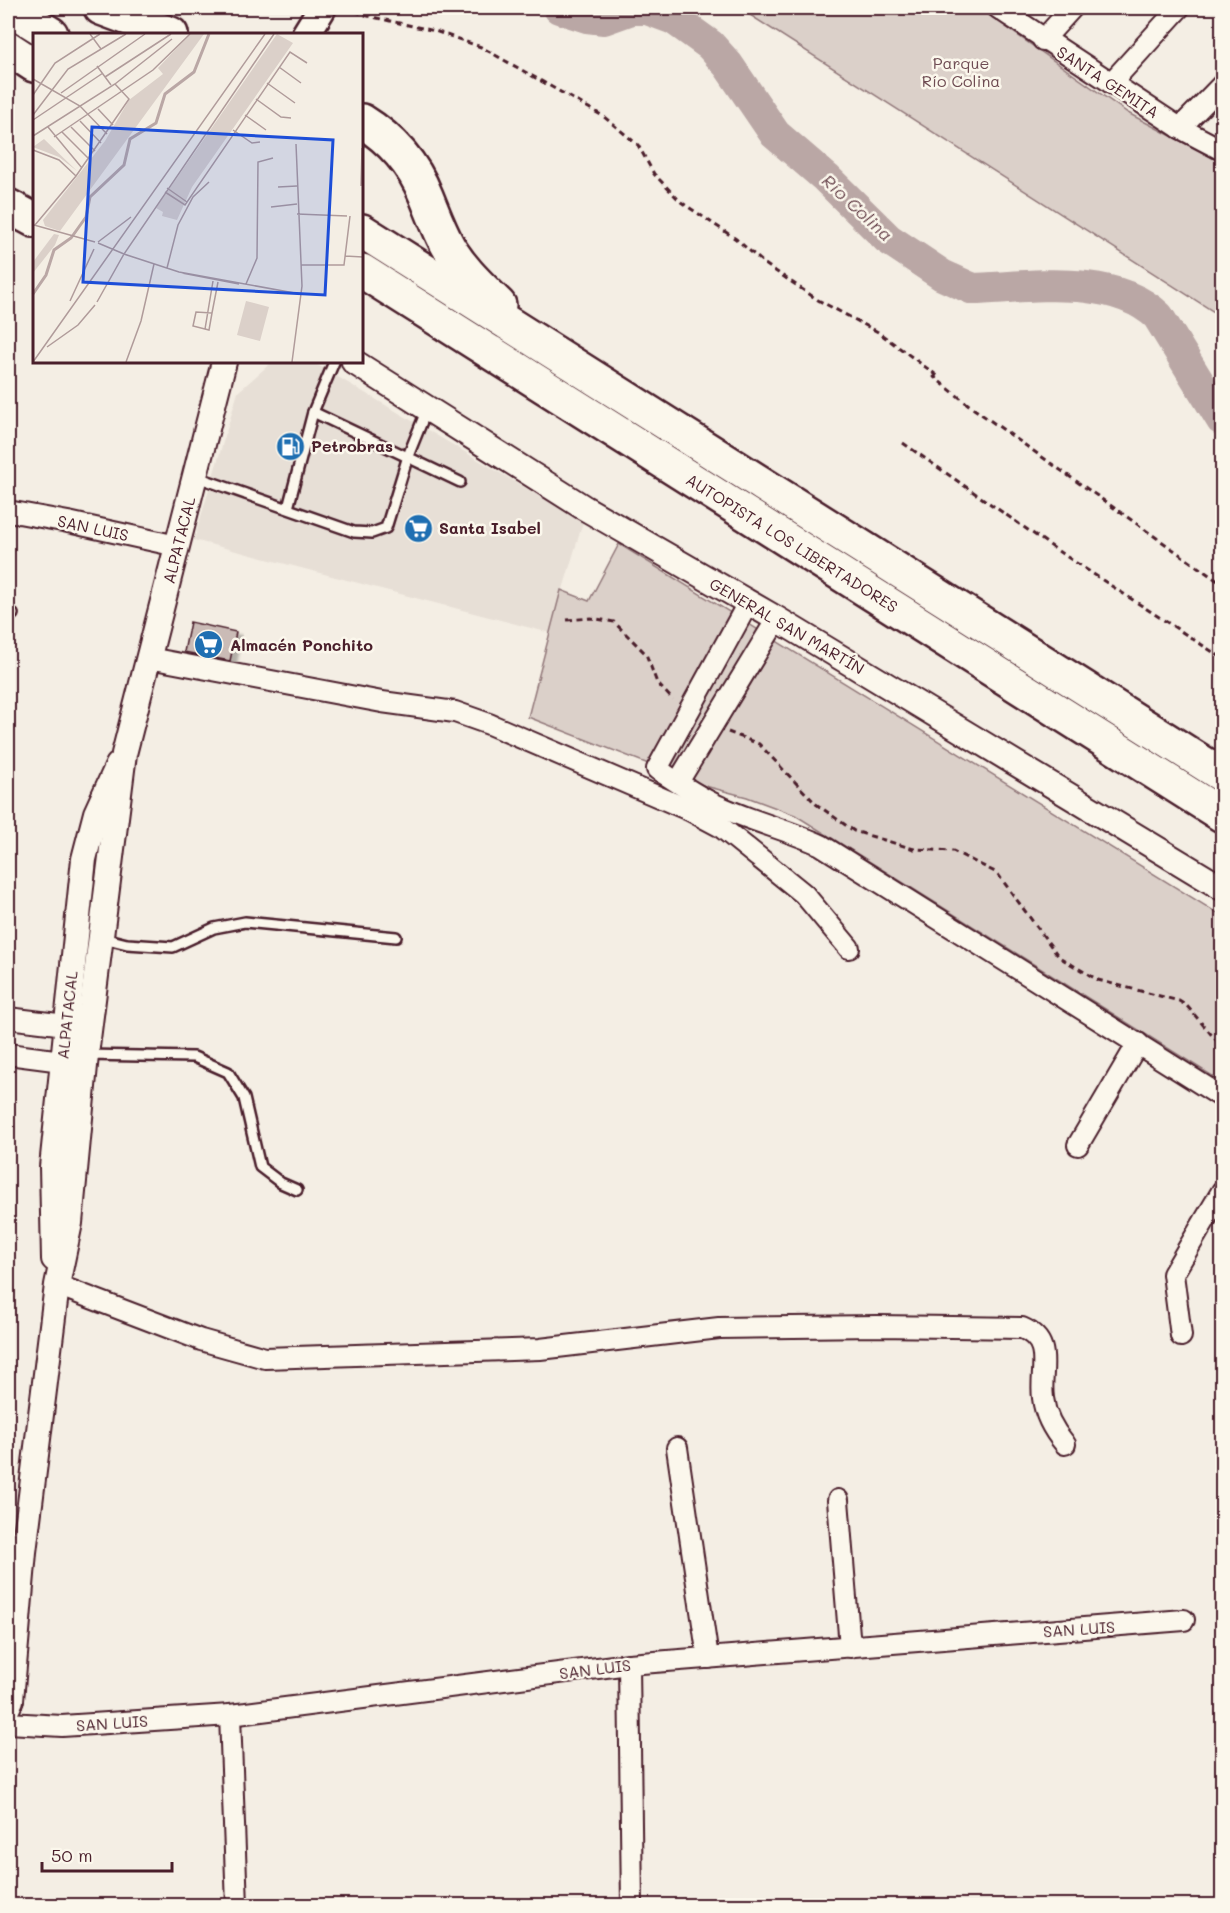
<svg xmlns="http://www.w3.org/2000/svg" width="1230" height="1913" font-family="Mali,sans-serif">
  <defs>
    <filter id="shadow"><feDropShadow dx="6" dy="4" stdDeviation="1.5" flood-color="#0004"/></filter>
  </defs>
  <rect width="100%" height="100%" fill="#f4eee4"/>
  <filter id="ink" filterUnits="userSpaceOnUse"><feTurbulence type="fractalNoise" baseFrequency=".0167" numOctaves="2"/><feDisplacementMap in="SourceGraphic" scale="12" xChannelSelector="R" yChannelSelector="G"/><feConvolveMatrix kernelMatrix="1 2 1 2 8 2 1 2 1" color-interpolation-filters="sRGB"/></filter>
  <g filter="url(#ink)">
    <polygon fill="#e7dfd6" points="272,362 311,362 316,364 583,522 550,633 194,540 238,392"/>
    <g fill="#dbd0c9" stroke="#92787a" stroke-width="1.5">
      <polygon points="739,8 979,8 1128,113 1222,163 1222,317"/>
      <polygon points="619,544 1222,916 1222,1082 795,815 747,797 705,786 528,717 561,590 589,601"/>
    </g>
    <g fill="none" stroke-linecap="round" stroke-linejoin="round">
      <path stroke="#baa7a5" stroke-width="32" d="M559,8L587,17L604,19L632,9H647L674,19L710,45L728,65L775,134L826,178L888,239L942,275L973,289C1030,287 1113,273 1158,316L1222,420"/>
    </g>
    <polygon fill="#cabbb6" stroke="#4a1f2b" stroke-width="1.5" filter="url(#shadow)" points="190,622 236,632 230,661 184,652"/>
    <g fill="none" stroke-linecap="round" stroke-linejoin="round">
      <defs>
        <g id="service">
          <polyline points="313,412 460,482"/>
          <polyline points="197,477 354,532 372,533 386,528 408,456 427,409"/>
          <polyline points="288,508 313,412 334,362"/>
          <polyline points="8,615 13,614"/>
          <polyline points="103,938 127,944 173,947 214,928 245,922 396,937"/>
          <polyline points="86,1055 194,1057 228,1072 244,1098 260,1167 281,1183 297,1190"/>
          <polyline points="8,1549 24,1552"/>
        </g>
        <g id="minor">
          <polyline points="998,8 1180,128 1222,150"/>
          <polyline points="1043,40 1072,8"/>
          <polyline points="1111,83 1179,8"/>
          <polyline points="1180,128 1222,85"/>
          <polyline points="8,511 68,522 177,546"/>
          <path d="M748,603L657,769C677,782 699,798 721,807C754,822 788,830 821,845L1222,1097"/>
          <polyline points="149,658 382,702 455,712 489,724 689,810 721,827 804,894 849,948"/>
          <polyline points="678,782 777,619"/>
          <polyline points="8,1018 66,1025"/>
          <polyline points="8,1054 62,1061"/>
          <polyline points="1078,1145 1138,1043"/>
          <path d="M57,1285L201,1340L265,1358L540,1349L719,1328L877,1326L1022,1328C1055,1342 1039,1371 1043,1398C1045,1416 1053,1430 1065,1444"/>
          <polyline points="1181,1336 1173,1274 1222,1191"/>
          <polyline points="677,1448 708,1658"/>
          <polyline points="838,1500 850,1647"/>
          <polyline points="629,1664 632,1906"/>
          <polyline points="230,1715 237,1906"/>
          <polyline points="8,1723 62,1726 230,1715 629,1664 1184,1620"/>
        </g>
        <g id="tertiary">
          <polyline points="354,362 583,507 777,619 1222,888"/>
          <polyline points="54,1259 52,1167 84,859 96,813 118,765"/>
          <polyline points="8,1707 11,1700 24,1552 57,1285 70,1223 86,1055 124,754 224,362"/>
        </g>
        <polyline id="secondary" points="306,34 322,8"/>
        <g id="motorway">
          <polyline points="9,8 51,34"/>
          <polyline points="101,8 171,34"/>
          <polyline points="8,48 34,65"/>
          <path d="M362,121C391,139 413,163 426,196C433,213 439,230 448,246C461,269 481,287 499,305"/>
          <polyline points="8,206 34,220"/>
          <polyline points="362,231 1222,775"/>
          <polyline points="362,271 1222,815"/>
        </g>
      </defs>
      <use href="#service" stroke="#4a1f2b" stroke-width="14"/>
      <use href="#minor" stroke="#4a1f2b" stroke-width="24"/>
      <use href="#tertiary" stroke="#4a1f2b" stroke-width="28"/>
      <use href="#secondary" stroke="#4a1f2b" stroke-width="32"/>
      <use href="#motorway" stroke="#4a1f2b" stroke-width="38"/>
      <g stroke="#4a1f2b" stroke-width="3" stroke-dasharray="6 4.5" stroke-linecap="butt">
        <polyline points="345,8 368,16 435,31 481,47 603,116 638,145 654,174 681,202 736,239 765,264 818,300 878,332 939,377 934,377 974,409 1222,584"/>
        <polyline points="903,443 1061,553 1222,658"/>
        <polyline points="567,620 591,618 614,622 646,654 657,683 673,700"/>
        <polyline points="728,732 759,744 816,804 854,831 914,849 953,851 997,873 1059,957 1098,980 1179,1001 1187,1006 1222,1047"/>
      </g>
      <use href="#service" stroke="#fbf7ec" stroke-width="9"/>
      <use href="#minor" stroke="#fbf7ec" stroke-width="20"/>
      <use href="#tertiary" stroke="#fbf7ec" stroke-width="24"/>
      <use href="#secondary" stroke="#fbf7ec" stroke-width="27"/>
      <use href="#motorway" stroke="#fbf7ec" stroke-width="33"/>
    </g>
  </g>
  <defs>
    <symbol id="fuel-disc" viewBox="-11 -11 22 22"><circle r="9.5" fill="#1f6fb2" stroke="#fbf7ec"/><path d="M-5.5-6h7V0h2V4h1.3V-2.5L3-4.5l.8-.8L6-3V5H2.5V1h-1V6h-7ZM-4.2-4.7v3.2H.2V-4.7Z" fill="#fff"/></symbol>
    <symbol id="supermarket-disc" viewBox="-11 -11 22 22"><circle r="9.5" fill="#1f6fb2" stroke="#fbf7ec"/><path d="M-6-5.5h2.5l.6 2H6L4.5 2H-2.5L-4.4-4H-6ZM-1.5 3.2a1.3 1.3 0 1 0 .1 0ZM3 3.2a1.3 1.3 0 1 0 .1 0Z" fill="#fff"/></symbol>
  </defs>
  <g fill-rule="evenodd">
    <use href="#fuel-disc" x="274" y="430" width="33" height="33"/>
    <use href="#supermarket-disc" x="402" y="512" width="33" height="33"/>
    <use href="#supermarket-disc" x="192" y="628" width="33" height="33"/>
  </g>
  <g text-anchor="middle" stroke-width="5" stroke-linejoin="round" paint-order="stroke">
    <g font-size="16" fill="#6e4b52" stroke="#fbf7ec">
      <text x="961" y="69">Parque<tspan x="961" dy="18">Río Colina</tspan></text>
    </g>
    <g font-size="16" fill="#4a1f2b" stroke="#fbf7ec">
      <text transform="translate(1108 82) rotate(33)" y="6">SANTA GEMITA</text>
      <text transform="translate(93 528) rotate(12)" y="6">SAN LUIS</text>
      <text transform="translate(179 540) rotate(-76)" y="6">ALPATACAL</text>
      <text transform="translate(792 543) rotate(32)" y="6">AUTOPISTA LOS LIBERTADORES</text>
      <text transform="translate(787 626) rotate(30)" y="6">GENERAL SAN MARTÍN</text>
      <text transform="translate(67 1015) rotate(-84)" y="6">ALPATACAL</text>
      <text transform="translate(1079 1629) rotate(-4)" y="6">SAN LUIS</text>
      <text transform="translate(595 1669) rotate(-7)" y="6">SAN LUIS</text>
      <text transform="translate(112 1723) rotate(-4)" y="6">SAN LUIS</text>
    </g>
    <g font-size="16" font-weight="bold" fill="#4a1f2b" stroke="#fbf7ec" text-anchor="start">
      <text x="311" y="452">Petrobras</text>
      <text x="439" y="534">Santa Isabel</text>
      <text x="230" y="651">Almacén Ponchito</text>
    </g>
    <g font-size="18" font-style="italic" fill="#714f56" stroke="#fbf7ec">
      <text transform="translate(857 208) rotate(43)" y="6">Río Colina</text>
    </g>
  </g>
  <g transform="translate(33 33)">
    <rect width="330" height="330" fill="#f4eee4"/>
    <path d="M157,1H171L27,198L12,193L10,187L72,108L96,67L130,41L125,35ZM244,1L260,10L159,154L144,187L129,183L130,179L123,175ZM11,106L44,138L26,124L0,114ZM21,201L26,202L22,212L0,240V229ZM213,268L236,274L227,308L204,302Z" fill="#dbd0c9"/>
    <path fill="none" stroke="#baa7a5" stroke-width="3" d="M0,261L13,242L21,217L38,205L53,184L57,164L91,132L97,106L123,90L132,61L161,39L176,1"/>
    <path fill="none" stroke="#b09b9a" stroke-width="1.5" d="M57,1L68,16M241,1L91,221L146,239L267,261M64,33L78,52M246,34L268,50M72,44L138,1M0,46L47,73L74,101M234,50L262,70M28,60L112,1M0,62L22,30L67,1M223,66L248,84L258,85M65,76L80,92M0,82L35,36L93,1M212,82L233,97M0,87L70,40M47,88L68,110M15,94L49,135M38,94L62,118M200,97L219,110L227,109M29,99L56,126M0,103L82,51L139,6M21,104L120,37L157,1M329,115L328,153L330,134M0,117L26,127L43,143L2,192M43,143L96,66L82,51M245,154L264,153M134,155L154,169M132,159L152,172L257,19L274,30M238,174L264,171M264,181L314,183M1,192L62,209M65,209L98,184M65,210L91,221M312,223L330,224M268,232H311L317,183M134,235L145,192L160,164L176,149M149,240L206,251M213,251L224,225L225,129L240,125M37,268L61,216M64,269L91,221M179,280L163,279L160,293L176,297L179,280L185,249M172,296L180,248M14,314L45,292L62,272M0,329L232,1M93,329L108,288L121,231M259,329L269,253L263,111"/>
    <path fill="#1d4ed8" fill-opacity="0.15" stroke="#1d4ed8" stroke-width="3" d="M59,94L300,107L292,262L50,249Z"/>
    <rect width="330" height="330" fill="none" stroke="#4a1f2b" stroke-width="3"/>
  </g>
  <rect width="1230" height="1913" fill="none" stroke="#fbf7ec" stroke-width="30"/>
  <rect x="15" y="15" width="1200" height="1883" fill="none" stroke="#4a1f2b" stroke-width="2" filter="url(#ink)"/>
  <path d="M42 1862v9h130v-9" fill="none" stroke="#4a1f2b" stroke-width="3"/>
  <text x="51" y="1862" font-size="18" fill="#4a1f2b" stroke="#fbf7ec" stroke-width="4.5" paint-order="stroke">50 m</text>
</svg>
